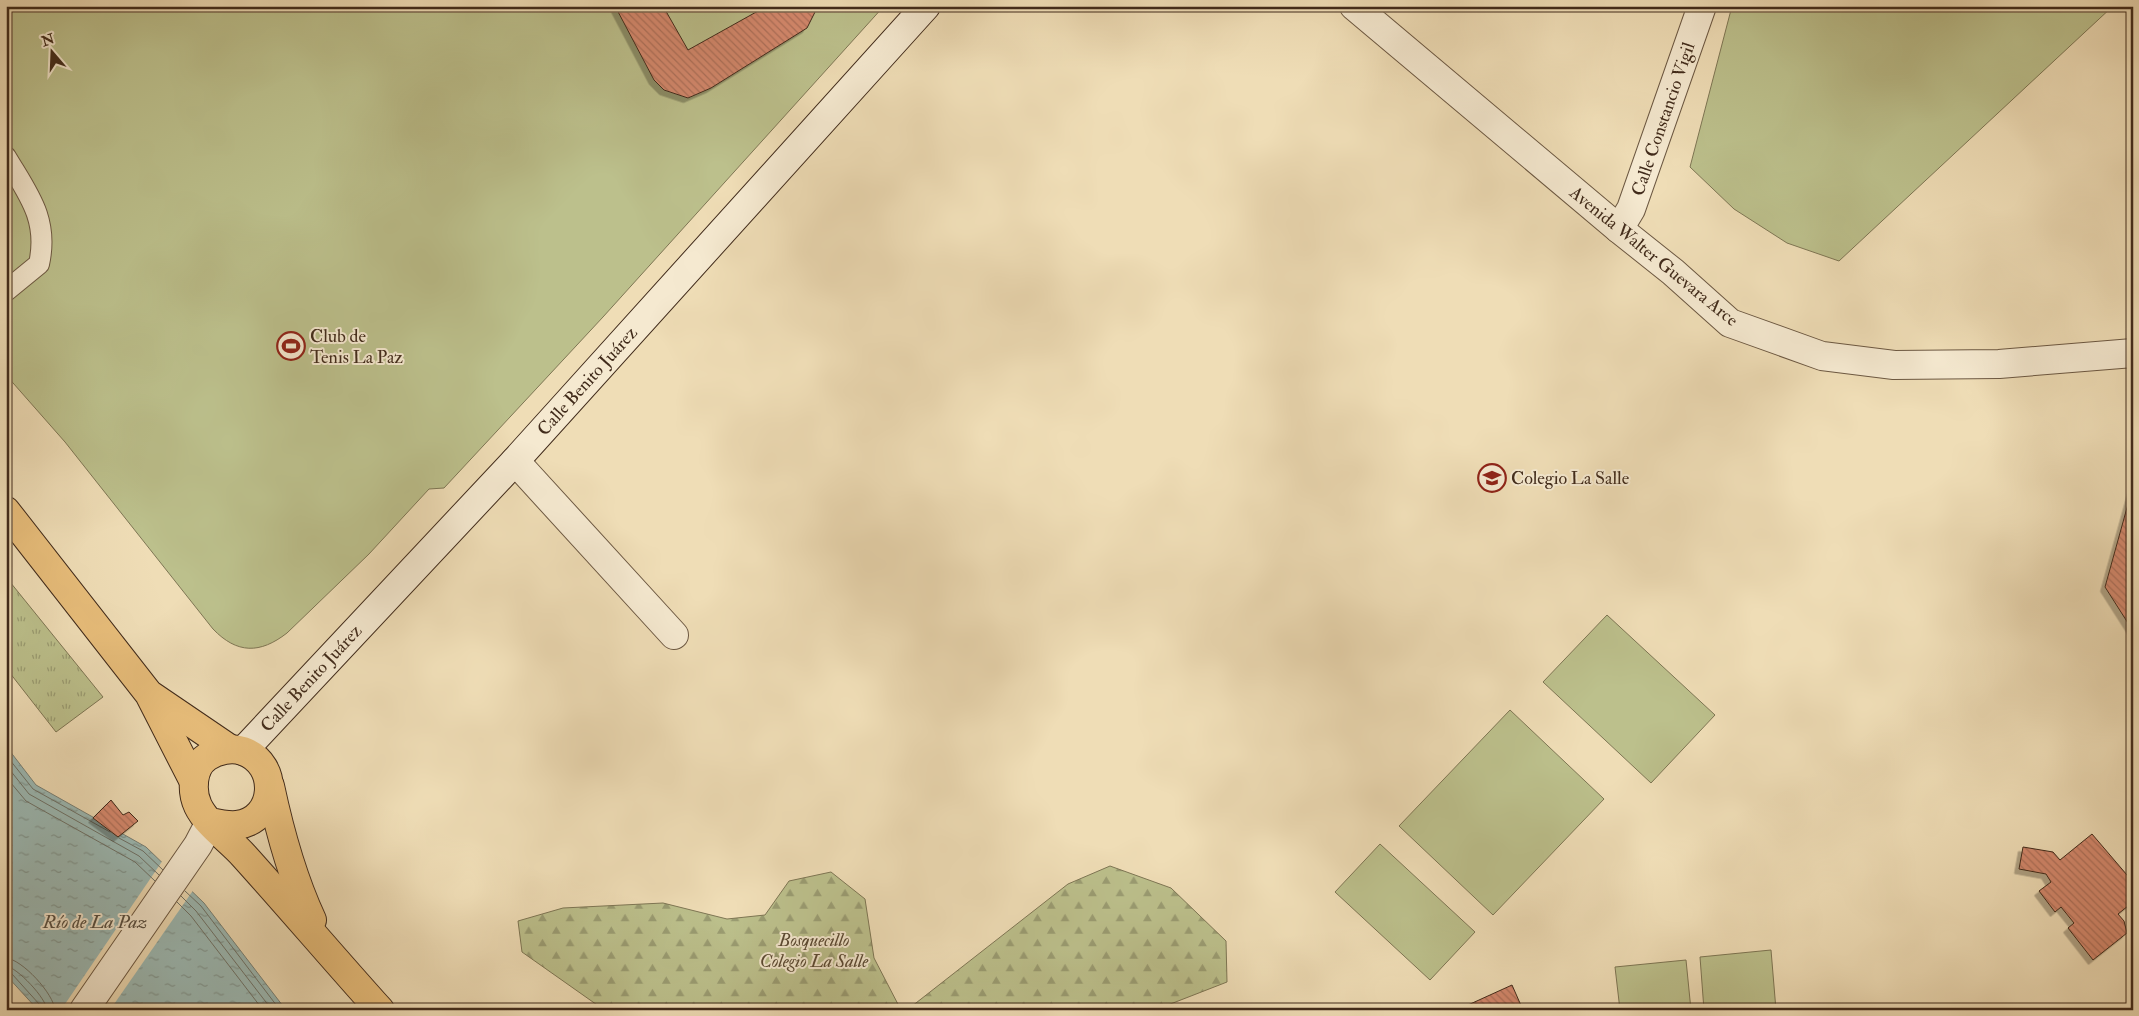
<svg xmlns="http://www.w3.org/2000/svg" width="2139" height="1016" font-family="'IM FELL Double Pica',serif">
  <defs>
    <pattern id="grass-tufts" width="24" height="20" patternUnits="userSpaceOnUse" patternTransform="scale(1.25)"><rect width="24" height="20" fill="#bcc08c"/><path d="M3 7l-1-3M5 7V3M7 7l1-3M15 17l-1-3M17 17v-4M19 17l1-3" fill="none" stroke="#9a9c72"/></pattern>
    <pattern id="forest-firs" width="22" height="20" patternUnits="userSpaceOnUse" patternTransform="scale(1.25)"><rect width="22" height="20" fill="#bcc08c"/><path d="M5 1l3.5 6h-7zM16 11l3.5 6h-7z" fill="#9a9c72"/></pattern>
    <pattern id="water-ripples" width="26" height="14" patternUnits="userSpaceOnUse" patternTransform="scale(1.25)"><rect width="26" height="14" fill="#9cbab5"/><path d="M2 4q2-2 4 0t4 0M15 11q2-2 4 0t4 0" fill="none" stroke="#819792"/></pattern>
    <pattern id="building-back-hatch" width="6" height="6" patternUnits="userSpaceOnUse" patternTransform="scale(1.25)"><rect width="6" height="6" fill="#d5896e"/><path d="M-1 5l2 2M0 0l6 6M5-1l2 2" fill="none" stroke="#ae705a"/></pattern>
    <filter id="shadow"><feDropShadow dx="-4.5" dy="4.5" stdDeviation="0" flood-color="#0004"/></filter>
  </defs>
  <rect width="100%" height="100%" fill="#efddb6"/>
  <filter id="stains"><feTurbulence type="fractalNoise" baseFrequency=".004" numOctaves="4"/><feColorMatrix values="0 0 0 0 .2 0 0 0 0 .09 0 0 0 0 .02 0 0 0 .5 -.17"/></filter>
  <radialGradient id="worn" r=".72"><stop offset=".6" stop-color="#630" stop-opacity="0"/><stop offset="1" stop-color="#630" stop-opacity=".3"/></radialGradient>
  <polygon fill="url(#grass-tufts)" stroke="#7e7654" points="6,577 103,697 56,732 6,668"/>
  <g fill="url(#forest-firs)" stroke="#7e7654">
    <polygon points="1110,866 1171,888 1226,941 1227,982 1155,1010 907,1010 1068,884"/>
    <polygon points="831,872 865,899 874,958 901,1010 597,1010 600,1007 522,952 518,921 563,908 663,903 727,919 765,915 789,881"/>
  </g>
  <g fill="#bcc08c" stroke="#7e7654">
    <path d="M6,6H884L603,317L444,488L429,489L369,554L287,633C260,654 237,654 213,629L65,442L6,375Z"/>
    <polygon points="1732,6 2113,6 1839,261 1787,243 1734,209 1690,167"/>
    <polygon points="1607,615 1715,715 1651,783 1543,682"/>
    <polygon points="1510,710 1604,799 1493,915 1399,826"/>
    <polygon points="1380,844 1475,932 1430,980 1335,892"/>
    <polygon points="1771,950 1776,1010 1704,1010 1700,957"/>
    <polygon points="1686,960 1691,1010 1620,1010 1615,967"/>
  </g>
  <polygon fill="url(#water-ripples)" stroke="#788177" points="6,746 36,785 146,847 204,903 286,1010 38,1010 6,975"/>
  <polygon fill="#efddb6" points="163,860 194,889 110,1010 61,1010"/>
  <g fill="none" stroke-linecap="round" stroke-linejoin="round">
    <g stroke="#6e7268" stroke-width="1">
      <polyline points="6,755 33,789 110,832"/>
      <polyline points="6,765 29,794 139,856 159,875"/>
      <polyline points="6,777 26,801 135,862 155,881"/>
      <polyline points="119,838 143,851 163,870"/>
      <polyline points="185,891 201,906 280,1010"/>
      <polyline points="181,896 196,911 272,1010"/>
      <polyline points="177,902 191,916 263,1010"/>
      <path d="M6,958C22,959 54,994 55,1010"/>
      <path d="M6,966C17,967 47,999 47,1010"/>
      <polyline points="6,972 12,974 40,1005 41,1010"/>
    </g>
  </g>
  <g fill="url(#building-back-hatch)" stroke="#412b1b" filter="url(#shadow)">
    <polygon points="615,6 663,6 688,50 767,6 813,6 815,12 807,28 711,88 688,98 664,90 654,80"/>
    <polygon points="2133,486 2133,631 2105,587"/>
    <polygon points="111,800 123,815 129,812 138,821 118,837 93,818"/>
    <polygon points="2092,834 2133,882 2133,902 2118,914 2124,921 2127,933 2093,960 2068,928 2074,923 2061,907 2055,912 2039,891 2051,882 2046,874 2019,869 2023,847 2053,852 2060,860"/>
    <polygon points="1512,985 1523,1010 1457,1010"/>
  </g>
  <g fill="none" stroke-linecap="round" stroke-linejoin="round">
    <defs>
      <path id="lane" d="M6,157C28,194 49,219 39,264L6,291"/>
      <g id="street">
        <polyline points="1354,6 1619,229 1673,272 1730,323 1822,356 1894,365 1999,364 2133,353"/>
        <polyline points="1619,229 1631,209 1702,6"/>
        <polyline points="515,461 674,635"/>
        <polyline points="84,1010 198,845 210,822"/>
      </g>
      <polyline id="secondary" points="243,751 515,461 926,6"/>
      <g id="primary">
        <polyline points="6,511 149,694 194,782"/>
        <polyline points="152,696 230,749"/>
        <path d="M270,786C280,833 292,877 312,920"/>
        <path d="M210,822C219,824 228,826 237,825C277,820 280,764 243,751C232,747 217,750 207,757C192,767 191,791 198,806C207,825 230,840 244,856C290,907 334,959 380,1010"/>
      </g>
    </defs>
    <use href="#lane" stroke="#6c5842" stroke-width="22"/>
    <use href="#street" stroke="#6c5842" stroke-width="30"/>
    <use href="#secondary" stroke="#412b1b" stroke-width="30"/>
    <use href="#primary" stroke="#412b1b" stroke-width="30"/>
    <use href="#lane" stroke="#f5e9d0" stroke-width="20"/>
    <use href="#street" stroke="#f5e9d0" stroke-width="28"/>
    <use href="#secondary" stroke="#f5e9d0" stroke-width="28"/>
    <use href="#primary" stroke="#e8be7b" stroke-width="28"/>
  </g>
  <defs>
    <symbol id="stadium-ring" viewBox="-11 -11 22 22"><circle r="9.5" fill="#f5e9d0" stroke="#8f2418" stroke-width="1.5"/><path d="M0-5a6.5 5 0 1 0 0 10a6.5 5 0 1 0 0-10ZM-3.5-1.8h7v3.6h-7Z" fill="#8f2418"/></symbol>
    <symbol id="school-ring" viewBox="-11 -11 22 22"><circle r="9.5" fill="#f5e9d0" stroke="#8f2418" stroke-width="1.5"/><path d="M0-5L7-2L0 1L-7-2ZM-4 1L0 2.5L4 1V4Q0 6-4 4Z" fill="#8f2418"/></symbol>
  </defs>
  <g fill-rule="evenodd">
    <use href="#stadium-ring" x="275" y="330" width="32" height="32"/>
    <use href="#school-ring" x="1476" y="462" width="32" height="32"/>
  </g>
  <g text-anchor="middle" stroke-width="4" stroke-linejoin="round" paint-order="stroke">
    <g font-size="18" fill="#412b1b" stroke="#f5e9d0">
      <text transform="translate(1663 119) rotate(-71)" y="6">Calle Constancio Vigil</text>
      <text transform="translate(1654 256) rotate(39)" y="6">Avenida Walter Guevara Arce</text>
      <text transform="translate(587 381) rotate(-48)" y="6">Calle Benito Juárez</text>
      <text transform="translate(311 678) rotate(-47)" y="6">Calle Benito Juárez</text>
    </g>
    <g font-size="18" fill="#412b1b" stroke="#f5e9d0" text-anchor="start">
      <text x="310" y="342">Club de<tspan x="310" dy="21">Tenis La Paz</tspan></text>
      <text x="1511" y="484">Colegio La Salle</text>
    </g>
    <g font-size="18" font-style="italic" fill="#5a4932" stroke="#f5e9d0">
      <text x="814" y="946">Bosquecillo<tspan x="814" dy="21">Colegio La Salle</tspan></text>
    </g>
    <g font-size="19" font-style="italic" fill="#584f42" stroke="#f5e9d0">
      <text x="95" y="928">Río de La Paz</text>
    </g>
  </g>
  <rect width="2139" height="1016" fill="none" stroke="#efddb6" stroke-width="25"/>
  <rect x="8" y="8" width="2124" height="1001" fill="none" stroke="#412b1b" stroke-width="2.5"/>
  <rect x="12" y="12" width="2114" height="991" fill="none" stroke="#412b1b"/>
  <g transform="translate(52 52) rotate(341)" stroke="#f5e9d0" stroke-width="4" paint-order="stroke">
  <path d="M0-4L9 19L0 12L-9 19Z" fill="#412b1b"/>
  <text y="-8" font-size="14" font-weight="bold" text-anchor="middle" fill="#412b1b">N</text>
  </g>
  <rect width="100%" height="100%" filter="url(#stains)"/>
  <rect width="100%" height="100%" fill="url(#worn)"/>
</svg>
